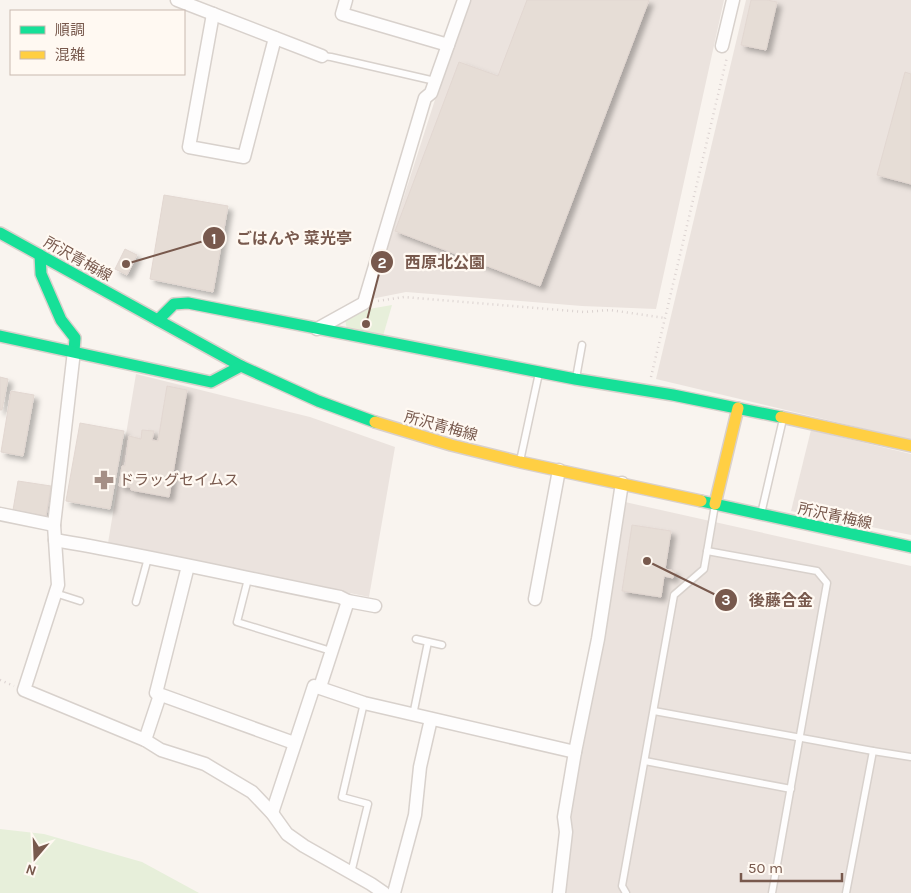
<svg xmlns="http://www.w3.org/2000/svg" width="911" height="893" font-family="Karla,'Noto Sans JP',sans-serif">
  <defs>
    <filter id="shadow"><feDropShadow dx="4.5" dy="4.5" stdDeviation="2.5" flood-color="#0004"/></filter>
  </defs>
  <rect width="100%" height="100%" fill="#f9f4ef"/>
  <g fill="#ebe3de">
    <polygon points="467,0 724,0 656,309 582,306 406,292 371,299"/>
    <polygon points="746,0 911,0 911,440 656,379"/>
    <polygon points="136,374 310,417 395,447 369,597 108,543"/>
    <polygon points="811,430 911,454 911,535 791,511"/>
    <polygon points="625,502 911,566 911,893 565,893 572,833 569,817"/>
  </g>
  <g fill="#e7efda">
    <polygon points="392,305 383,336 347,330 345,319 369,309"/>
    <polygon points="0,829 44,834 142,862 199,893 0,893"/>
  </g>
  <g fill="#e6ddd6" stroke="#e2d7d1" filter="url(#shadow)">
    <polygon points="527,0 649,0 540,286 395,231 459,62 498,76"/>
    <polygon points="751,0 767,0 777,2 766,50 741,45"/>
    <polygon points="905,72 911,74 911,184 877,175"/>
    <polygon points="164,195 228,206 213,292 150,279"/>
    <polygon points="125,249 137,255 127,275 115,269"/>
    <polygon points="0,377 8,379 2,410 0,410"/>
    <polygon points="167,386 187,390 169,497 131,490 130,487 119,486 122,466 125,466 129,436 141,439 142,430 154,431 152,440 158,441"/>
    <polygon points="11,391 34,395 23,456 1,452"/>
    <polygon points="80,423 124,431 110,509 66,501"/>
    <polygon points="18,481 51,486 46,516 13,510"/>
    <polygon points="632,525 671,531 665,569 675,571 673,578 664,576 661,597 622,591"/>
  </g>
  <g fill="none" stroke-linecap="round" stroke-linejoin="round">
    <defs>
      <g id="lane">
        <polyline points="322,56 331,57 435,81"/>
        <polyline points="576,378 582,345"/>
        <polyline points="520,461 539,373"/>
        <polyline points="761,514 783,419"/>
        <polyline points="707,551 817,571 827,583 772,893"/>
        <polyline points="248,579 237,622 331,651"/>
        <polyline points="55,593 80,601"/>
        <polyline points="136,602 148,558"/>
        <polyline points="416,639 442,645"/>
        <polyline points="654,711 873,751"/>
        <polyline points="413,715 428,642"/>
        <polyline points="645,761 791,789"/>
        <polyline points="351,873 368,804 342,797 364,703"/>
        <polyline points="626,893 622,886 674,595 704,569 715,505"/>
        <polyline points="846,893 873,751 911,757"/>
      </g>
      <g id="street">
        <polyline points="177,0 322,56"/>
        <polyline points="346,0 342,14 448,45"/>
        <polyline points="213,14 189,147 244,157 275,38"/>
        <polyline points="722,46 733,0"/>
        <polyline points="317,329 364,303 425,98 431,93 464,0"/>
        <polyline points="74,351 54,525 58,585 24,690 145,740 161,750 205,764 252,792 272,813 287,834 304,846 371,884 384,893"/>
        <polyline points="0,514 54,525"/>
        <path d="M55,540C150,556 245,578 340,597L348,601L375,606"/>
        <polyline points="188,566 156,693 294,743"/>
        <polyline points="535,599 559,470"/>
        <polyline points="320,687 348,601"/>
        <polyline points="145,740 160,695"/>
        <polyline points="272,813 314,686 364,703 575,752"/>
        <polyline points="394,893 415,815 420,767 431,719"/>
        <polyline points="559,893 566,832 564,817 575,752 598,639 622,483"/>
      </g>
      <g id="fast">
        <polyline points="0,233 241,366 318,401 375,422"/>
        <polyline points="40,255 41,274 61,320 75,338 74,351"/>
        <polyline points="158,320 174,304 188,303 575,379 673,395 781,417"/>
        <polyline points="0,336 211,382 241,366"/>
        <polyline points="701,501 911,547"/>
      </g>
      <g id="slow">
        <polyline points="781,417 911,446"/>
        <polyline points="375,422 451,445 520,462 701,501"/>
        <polyline points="715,504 738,408"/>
      </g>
    </defs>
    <use href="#lane" stroke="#d8d1cc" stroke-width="9"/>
    <use href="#street" stroke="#d8d1cc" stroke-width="15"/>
    <use href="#fast" stroke="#d9d0cb" stroke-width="14"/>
    <use href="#slow" stroke="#d9d0cb" stroke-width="14"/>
    <g stroke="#dbd2d0" stroke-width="2.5" stroke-dasharray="1 4" stroke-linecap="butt">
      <polyline points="378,301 404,297 584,312 610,310 665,318"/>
      <polyline points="651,377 727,57"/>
      <polyline points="0,680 14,686"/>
    </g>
    <use href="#lane" stroke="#fefdfd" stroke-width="6"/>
    <use href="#street" stroke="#fefdfd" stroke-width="12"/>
    <use href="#fast" stroke="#16e098" stroke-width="11"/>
    <use href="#slow" stroke="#ffcf43" stroke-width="11"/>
  </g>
  <defs>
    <symbol id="pharmacy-bare" viewBox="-9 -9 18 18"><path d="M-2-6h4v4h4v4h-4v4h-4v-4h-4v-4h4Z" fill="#a58f86" stroke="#fff9f2" stroke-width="2.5" paint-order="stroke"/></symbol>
  </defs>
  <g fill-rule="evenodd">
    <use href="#pharmacy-bare" x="90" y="466" width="28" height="28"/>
  </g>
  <g text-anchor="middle" stroke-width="4.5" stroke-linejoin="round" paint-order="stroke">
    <g font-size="15" fill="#78594d" stroke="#fff9f2">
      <text transform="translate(78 259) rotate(29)" y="5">所沢青梅線</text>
      <text transform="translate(441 426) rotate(15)" y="5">所沢青梅線</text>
      <text transform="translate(835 516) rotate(12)" y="5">所沢青梅線</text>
    </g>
    <g font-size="15" fill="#78594d" stroke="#fff9f2" text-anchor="start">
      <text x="119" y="485">ドラッグセイムス</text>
    </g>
  </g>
  <path fill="none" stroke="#78594d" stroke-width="2" d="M126 264L214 238M366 324L382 262M647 561L726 600"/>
  <g fill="#78594d" stroke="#fff9f2" stroke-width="2">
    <circle cx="126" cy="264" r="5"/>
    <circle cx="366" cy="324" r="5"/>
    <circle cx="647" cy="561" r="5"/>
    <circle cx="214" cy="238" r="12"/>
    <circle cx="382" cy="262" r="12"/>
    <circle cx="726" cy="600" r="12"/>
  </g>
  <g font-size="15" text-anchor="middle" font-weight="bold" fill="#fff">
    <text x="214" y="244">1</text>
    <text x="382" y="268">2</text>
    <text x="726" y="605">3</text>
  </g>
  <g font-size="16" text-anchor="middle" font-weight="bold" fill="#78594d" stroke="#fff9f2" stroke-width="4.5" stroke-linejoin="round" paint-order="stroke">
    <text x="294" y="244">ごはんや 菜光亭</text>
    <text x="445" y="268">西原北公園</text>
    <text x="781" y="606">後藤合金</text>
  </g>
  <rect x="10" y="10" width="175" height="65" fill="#fff9f2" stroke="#c9b9b0"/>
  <rect x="20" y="26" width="25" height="8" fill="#16e098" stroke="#c9b9b0"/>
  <text x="55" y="35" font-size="15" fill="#78594d">順調</text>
  <rect x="20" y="51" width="25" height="8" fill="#ffcf43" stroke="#c9b9b0"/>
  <text x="55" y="60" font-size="15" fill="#78594d">混雑</text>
  <g transform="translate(35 858) rotate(199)" stroke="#fff9f2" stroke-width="4" paint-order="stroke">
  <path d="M0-4L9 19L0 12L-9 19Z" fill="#78594d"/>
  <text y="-8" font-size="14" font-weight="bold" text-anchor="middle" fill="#78594d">N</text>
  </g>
  <path d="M741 873v8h101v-8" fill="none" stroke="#78594d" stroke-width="2.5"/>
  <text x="748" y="873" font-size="15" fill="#78594d" stroke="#fff9f2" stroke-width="4" paint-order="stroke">50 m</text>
</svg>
